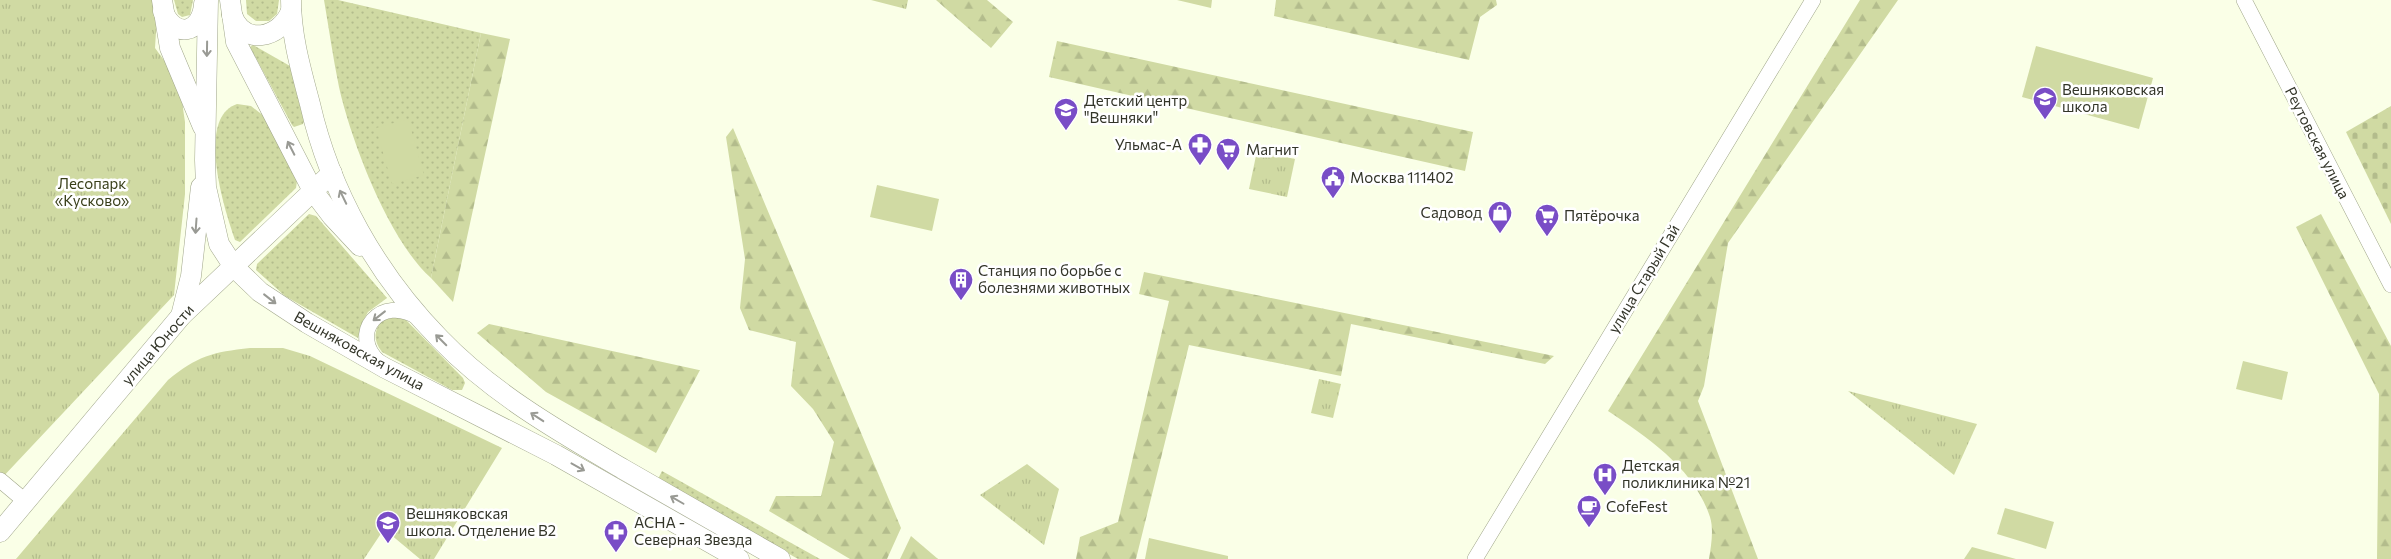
<svg xmlns="http://www.w3.org/2000/svg" width="2391" height="559" font-family="Commissioner,sans-serif">
  <defs>
    <pattern id="grass-dots" width="8" height="8" patternUnits="userSpaceOnUse" patternTransform="scale(1.25)"><rect width="8" height="8" fill="#d0daa3"/><path d="M2 2h.1M6 6h.1" fill="none" stroke="#b3bc8c" stroke-width="1.8" stroke-linecap="round"/></pattern>
    <pattern id="forest-firs" width="22" height="20" patternUnits="userSpaceOnUse" patternTransform="scale(1.25)"><rect width="22" height="20" fill="#d0daa3"/><path d="M5 1l3.5 6h-7zM16 11l3.5 6h-7z" fill="#b3bc8c"/></pattern>
    <pattern id="cemetery-stones" width="16" height="16" patternUnits="userSpaceOnUse" patternTransform="scale(1.25)"><rect width="16" height="16" fill="#d0daa3"/><path d="M2 7V4a2 2 0 0 1 4 0v3zM10 15v-3a2 2 0 0 1 4 0v3z" fill="#b3bc8c"/></pattern>
    <pattern id="park-tufts" width="24" height="20" patternUnits="userSpaceOnUse" patternTransform="scale(1.25)"><rect width="24" height="20" fill="#d0daa3"/><path d="M3 7l-1-3M5 7V3M7 7l1-3M15 17l-1-3M17 17v-4M19 17l1-3" fill="none" stroke="#b3bc8c"/></pattern>
  </defs>
  <rect width="100%" height="100%" fill="#faffe7"/>
  <g fill="url(#grass-dots)">
    <polygon points="174,0 193,0 190,15 182,17 178,14"/>
    <polygon points="246,0 279,0 277,14 269,21 256,21 247,14"/>
    <path d="M324,0H338L481,33L431,278C389,241 351,141 339,87C333,58 329,29 324,0Z"/>
    <polygon points="253,45 290,66 304,121 303,124 294,127 292,125 250,47"/>
    <path d="M237,104L251,106L265,117L297,181L296,188L240,242L235,240C225,212 195,118 237,104Z"/>
    <polygon points="309,214 316,216 387,298 368,312 363,321 358,338 285,296 256,270 257,264"/>
    <path d="M399,317L406,320L463,378L465,383L462,390H452L382,352C373,341 373,329 384,319Z"/>
    <polygon points="662,471 820,559 798,559 658,479"/>
  </g>
  <g fill="url(#forest-firs)">
    <polygon points="936,0 987,0 1013,22 991,48"/>
    <polygon points="1276,0 1496,0 1497,5 1480,17 1469,60 1274,16"/>
    <path d="M1860,0H1898L1728,243L1704,386L1698,401L1758,559H1709C1711,546 1714,530 1710,517C1694,468 1648,438 1608,411Z"/>
    <polygon points="481,33 510,39 453,302 431,278"/>
    <polygon points="1057,41 1473,132 1465,171 1049,77"/>
    <polygon points="733,128 901,528 887,559 850,559 769,511 776,496 821,496 834,442 813,409 791,386 796,342 749,330 740,308 745,259 726,137"/>
    <polygon points="2321,214 2391,346 2391,559 2377,559 2379,394 2296,227"/>
    <polygon points="1144,272 1554,356 1545,364 1351,324 1341,376 1189,345 1136,559 1076,559 1080,537 1118,522 1169,301 1139,294"/>
    <polygon points="489,324 699,370 700,370 656,453 546,392 477,333"/>
    <polygon points="911,536 938,559 900,559"/>
  </g>
  <polygon fill="url(#cemetery-stones)" points="2391,106 2391,224 2346,132"/>
  <g fill="url(#park-tufts)">
    <polygon points="0,0 155,0 157,16 155,48 169,67 181,95 185,122 185,194 174,295 0,480"/>
    <polygon points="871,0 908,0 906,9"/>
    <polygon points="1257,151 1295,159 1287,197 1249,189"/>
    <path d="M250,348H283L310,356L502,448L434,559H420L384,529L364,559H16L168,380C197,356 213,352 250,348Z"/>
    <polygon points="1319,379 1341,384 1333,418 1311,413"/>
    <polygon points="1848,391 1977,424 1954,475"/>
    <polygon points="1027,464 1059,489 1044,545 980,495"/>
  </g>
  <g fill="#d0daa3">
    <polygon points="1177,0 1212,0 1211,8"/>
    <polygon points="2036,46 2153,78 2139,129 2022,97"/>
    <polygon points="408,119 424,175 392,184 376,128"/>
    <polygon points="877,185 939,199 932,231 870,217"/>
    <polygon points="2243,361 2288,372 2282,400 2236,389"/>
    <polygon points="2005,508 2054,522 2046,549 1997,534"/>
    <polygon points="1149,538 1228,556 1228,559 1145,559"/>
    <polygon points="1972,547 2016,559 1964,559"/>
  </g>
  <g fill="none" stroke-linecap="round" stroke-linejoin="round">
    <defs>
      <g id="minor">
        <polyline points="2244,0 2391,285"/>
        <path d="M379,362C348,334 380,293 419,318"/>
        <polyline points="0,480 25,501"/>
        <polyline points="1475,559 1813,0"/>
      </g>
      <g id="major">
        <polyline points="162,0 170,48 203,127"/>
        <polyline points="208,0 205,160 206,187 219,244 234,267 260,292 307,323 385,368 556,455 739,559"/>
        <polyline points="230,0 236,42 313,191 332,216 360,246"/>
        <path d="M291,0C291,36 301,70 310,104C330,192 377,275 440,339C492,393 558,431 623,469C675,499 727,529 780,559"/>
        <path d="M163,11C174,39 202,34 204,4"/>
        <path d="M232,15C243,46 280,39 291,11"/>
        <polyline points="181,316 191,276 201,187"/>
        <polyline points="0,532 181,316 332,173"/>
      </g>
    </defs>
    <use href="#minor" stroke="#a0a68a" stroke-width="16"/>
    <use href="#major" stroke="#a0a68a" stroke-width="21"/>
    <use href="#minor" stroke="#fff" stroke-width="15"/>
    <use href="#major" stroke="#fff" stroke-width="20"/>
  </g>
  <defs><path id="oneway-shaft" d="M-6 0H5M1.5-3L5.5 0L1.5 3" fill="none" stroke-width="1.6" stroke-linecap="round" stroke-linejoin="round" transform="scale(1.25)"/></defs>
  <g stroke="#999a94">
    <use href="#oneway-shaft" transform="translate(207 49) rotate(91)"/>
    <use href="#oneway-shaft" transform="translate(291 148) rotate(-117)"/>
    <use href="#oneway-shaft" transform="translate(343 197) rotate(-116)"/>
    <use href="#oneway-shaft" transform="translate(196 226) rotate(94)"/>
    <use href="#oneway-shaft" transform="translate(270 299) rotate(38)"/>
    <use href="#oneway-shaft" transform="translate(379 316) rotate(142)"/>
    <use href="#oneway-shaft" transform="translate(441 340) rotate(-135)"/>
    <use href="#oneway-shaft" transform="translate(537 417) rotate(-147)"/>
    <use href="#oneway-shaft" transform="translate(578 467) rotate(29)"/>
    <use href="#oneway-shaft" transform="translate(677 500) rotate(-150)"/>
  </g>
  <defs>
    <symbol id="school-pin" viewBox="-11 -11 22 30"><path d="M0 17L-7.5 6A9.5 9.5 0 1 1 7.5 6Z" fill="#794dc6" stroke="#fff"/><path d="M0-5L7-2L0 1L-7-2ZM-4 1L0 2.5L4 1V4Q0 6-4 4Z" fill="#fff"/></symbol>
    <symbol id="pharmacy-pin" viewBox="-11 -11 22 30"><path d="M0 17L-7.5 6A9.5 9.5 0 1 1 7.5 6Z" fill="#794dc6" stroke="#fff"/><path d="M-2-6h4v4h4v4h-4v4h-4v-4h-4v-4h4Z" fill="#fff"/></symbol>
    <symbol id="supermarket-pin" viewBox="-11 -11 22 30"><path d="M0 17L-7.5 6A9.5 9.5 0 1 1 7.5 6Z" fill="#794dc6" stroke="#fff"/><path d="M-6-5.5h2.5l.6 2H6L4.5 2H-2.5L-4.4-4H-6ZM-1.5 3.2a1.3 1.3 0 1 0 .1 0ZM3 3.2a1.3 1.3 0 1 0 .1 0Z" fill="#fff"/></symbol>
    <symbol id="civic-pin" viewBox="-11 -11 22 30"><path d="M0 17L-7.5 6A9.5 9.5 0 1 1 7.5 6Z" fill="#794dc6" stroke="#fff"/><path d="M-.6-6.5H3V-4.5H.6V-3L4-1V1h2V6H-6V1h2V-1L-.6-3ZM-1.2 2.5V6h2.4V2.5Z" fill="#fff"/></symbol>
    <symbol id="shop-pin" viewBox="-11 -11 22 30"><path d="M0 17L-7.5 6A9.5 9.5 0 1 1 7.5 6Z" fill="#794dc6" stroke="#fff"/><path d="M-5-2.5h2.3a2.7 3.5 0 0 1 5.4 0H5L5.5 6h-11ZM-1.5-2.5h3a1.5 2.3 0 0 0-3 0Z" fill="#fff"/></symbol>
    <symbol id="building-pin" viewBox="-11 -11 22 30"><path d="M0 17L-7.5 6A9.5 9.5 0 1 1 7.5 6Z" fill="#794dc6" stroke="#fff"/><path d="M-4-6H4V6H1V3H-1V6H-4ZM-2.5-4.3h1.7v1.8h-1.7ZM.8-4.3h1.7v1.8H.8ZM-2.5-1h1.7V.8h-1.7ZM.8-1h1.7V.8H.8Z" fill="#fff"/></symbol>
    <symbol id="hospital-pin" viewBox="-11 -11 22 30"><path d="M0 17L-7.5 6A9.5 9.5 0 1 1 7.5 6Z" fill="#794dc6" stroke="#fff"/><path d="M-5-5h3v3.5h4V-5h3V5h-3V1.5h-4V5h-3Z" fill="#fff"/></symbol>
    <symbol id="cafe-pin" viewBox="-11 -11 22 30"><path d="M0 17L-7.5 6A9.5 9.5 0 1 1 7.5 6Z" fill="#794dc6" stroke="#fff"/><path d="M-5.5-4.5H6V0H3Q3 3.5 0 3.5H-2.5Q-5.5 3.5-5.5 0ZM3-3.2v2h1.7v-2ZM-6 4.5H4V6H-6Z" fill="#fff"/></symbol>
  </defs>
  <g fill-rule="evenodd">
    <use href="#school-pin" x="2031" y="85" width="28" height="38"/>
    <use href="#school-pin" x="1052" y="96" width="28" height="38"/>
    <use href="#pharmacy-pin" x="1186" y="131" width="28" height="38"/>
    <use href="#supermarket-pin" x="1214" y="136" width="28" height="38"/>
    <use href="#civic-pin" x="1319" y="164" width="28" height="38"/>
    <use href="#shop-pin" x="1486" y="199" width="28" height="38"/>
    <use href="#supermarket-pin" x="1533" y="202" width="28" height="38"/>
    <use href="#building-pin" x="947" y="266" width="28" height="38"/>
    <use href="#hospital-pin" x="1591" y="461" width="28" height="38"/>
    <use href="#cafe-pin" x="1575" y="493" width="28" height="38"/>
    <use href="#school-pin" x="374" y="509" width="28" height="38"/>
    <use href="#pharmacy-pin" x="602" y="518" width="28" height="38"/>
  </g>
  <g text-anchor="middle" stroke-width="5" stroke-linejoin="round" paint-order="stroke">
    <g font-size="15" fill="#333529" stroke="#fff" text-anchor="start">
      <text x="2062" y="95">Вешняковская<tspan x="2062" dy="17">школа</tspan></text>
      <text x="1084" y="106">Детский центр<tspan x="1084" dy="17">"Вешняки"</tspan></text>
      <text x="1182" y="150" text-anchor="end">Ульмас-А</text>
      <text x="1246" y="155">Магнит</text>
      <text x="1350" y="183">Москва 111402</text>
      <text x="1482" y="218" text-anchor="end">Садовод</text>
      <text x="1564" y="221">Пятёрочка</text>
      <text x="978" y="276">Станция по борьбе с<tspan x="978" dy="17">болезнями животных</tspan></text>
      <text x="1622" y="471">Детская<tspan x="1622" dy="17">поликлиника №21</tspan></text>
      <text x="1606" y="512">CofeFest</text>
      <text x="406" y="519">Вешняковская<tspan x="406" dy="17">школа. Отделение В2</tspan></text>
      <text x="634" y="528">АСНА -<tspan x="634" dy="17">Северная Звезда</tspan></text>
    </g>
    <g font-size="15" fill="#333529" stroke="#fff">
      <text transform="translate(2317 143) rotate(63)" y="5">Реутовская улица</text>
      <text transform="translate(1644 279) rotate(-59)" y="5">улица Старый Гай</text>
      <text transform="translate(158 345) rotate(-49)" y="5">улица Юности</text>
      <text transform="translate(359 351) rotate(29)" y="5">Вешняковская улица</text>
    </g>
    <g font-size="15" fill="#3a401b" stroke="#fff">
      <text x="92" y="189">Лесопарк<tspan x="92" dy="17">«Кусково»</tspan></text>
    </g>
  </g>
</svg>
